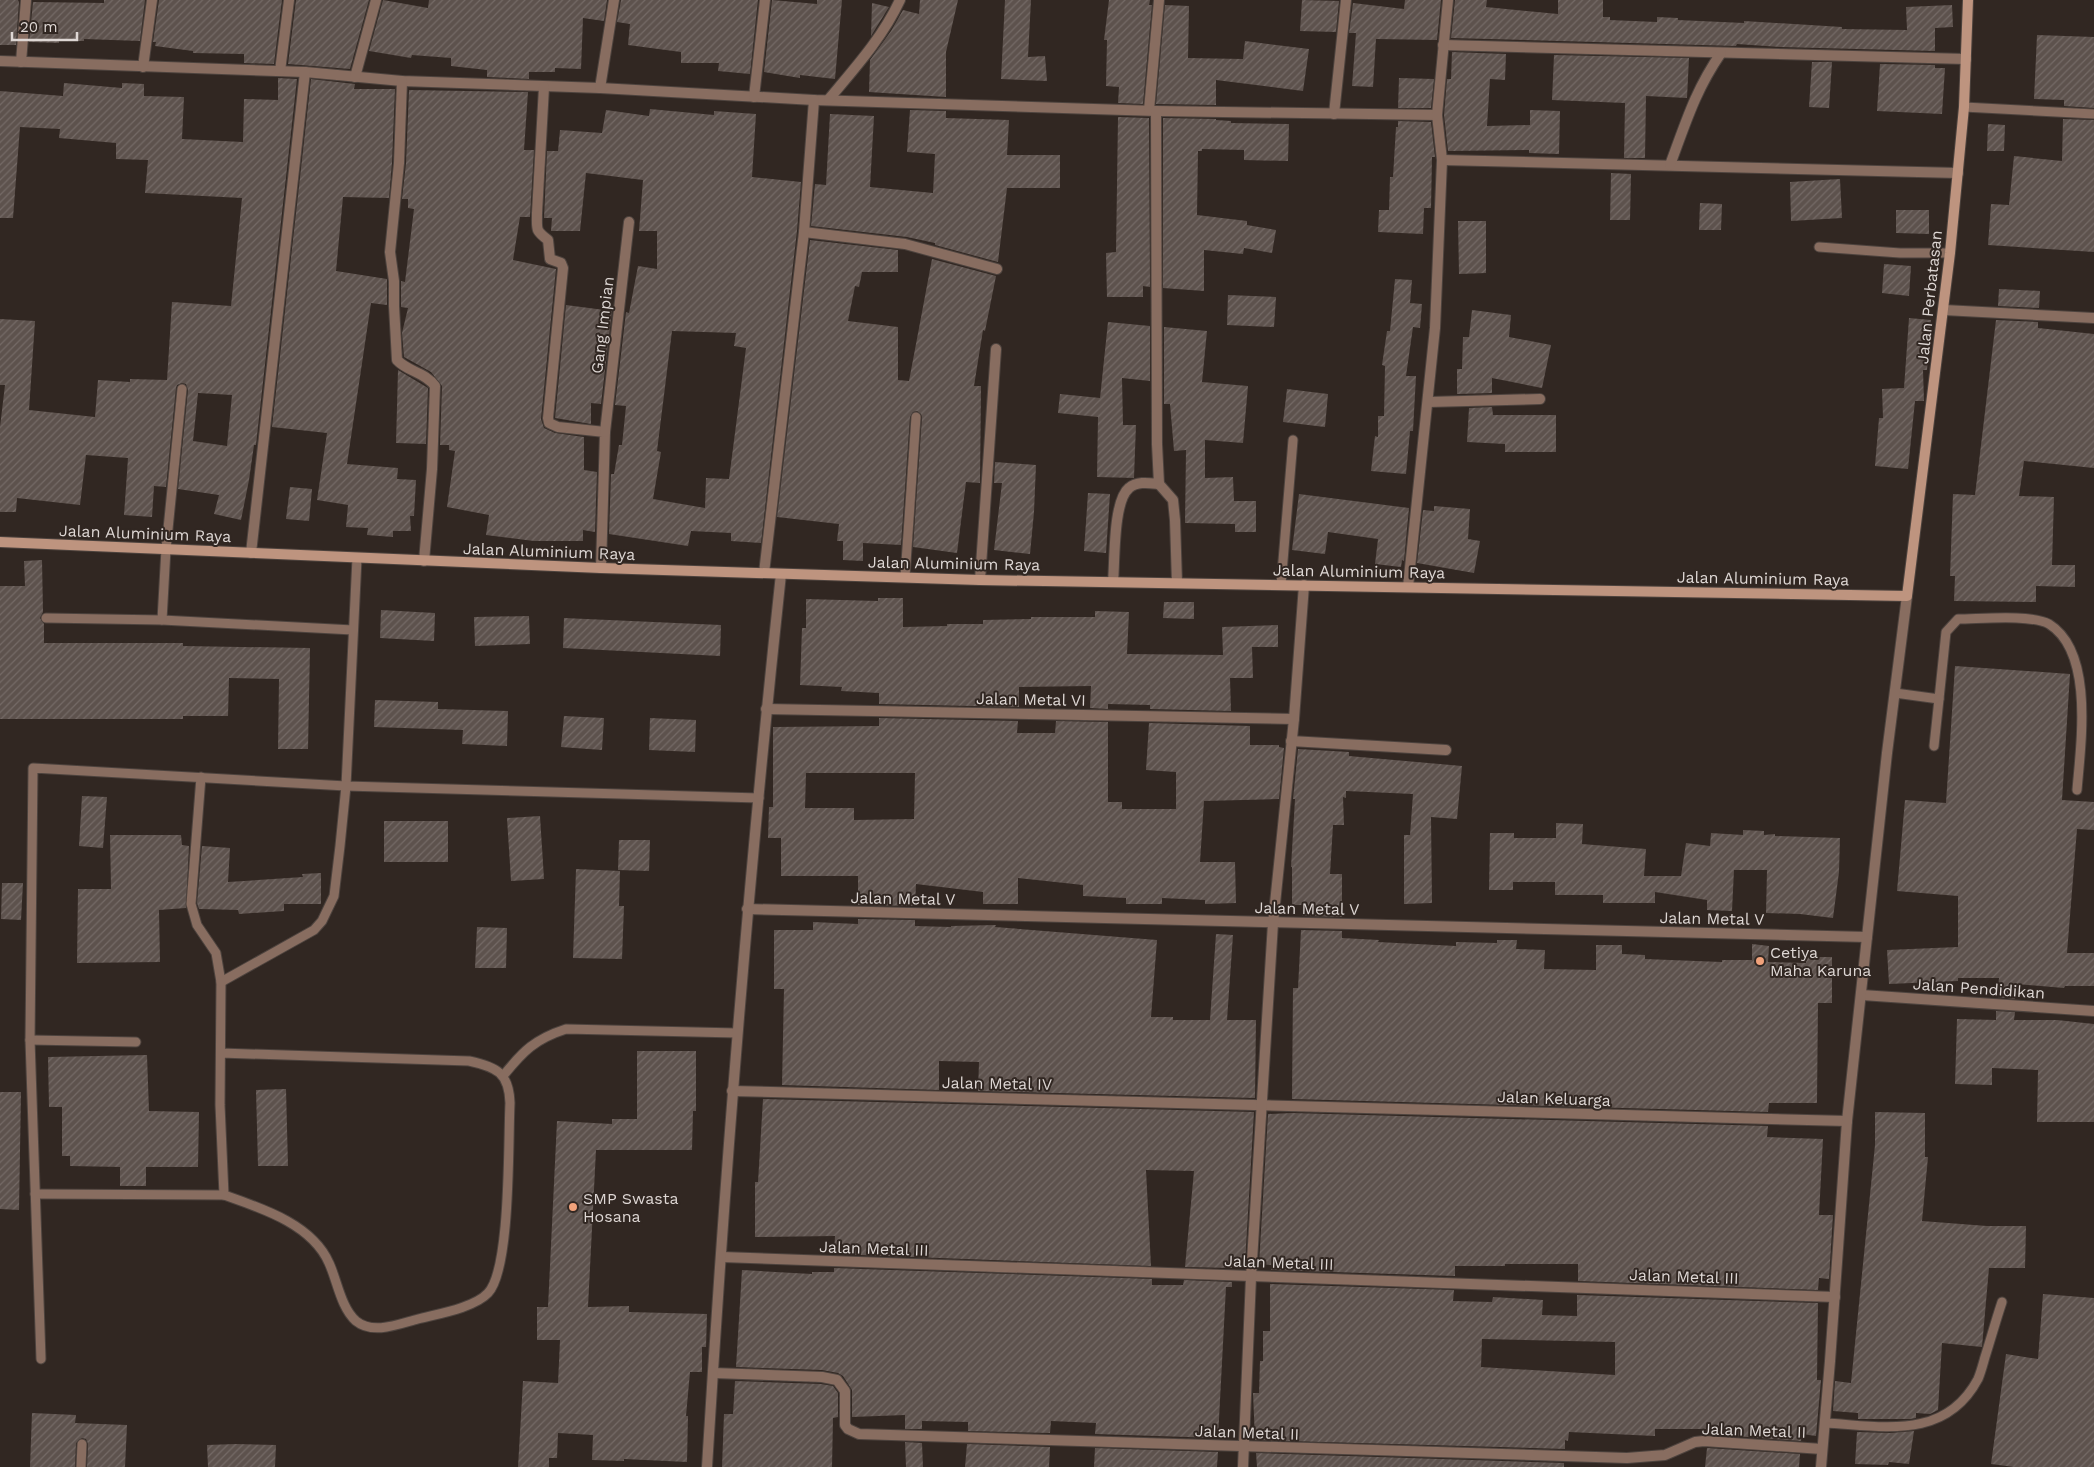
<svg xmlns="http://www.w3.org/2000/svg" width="2094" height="1467" font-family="'Work Sans',sans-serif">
  <defs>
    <pattern id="building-hatch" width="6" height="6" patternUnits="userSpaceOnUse" patternTransform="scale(1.25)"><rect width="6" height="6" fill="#5d524d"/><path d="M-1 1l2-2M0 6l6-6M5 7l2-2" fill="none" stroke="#746a66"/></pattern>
  </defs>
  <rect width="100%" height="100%" fill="#312722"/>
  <g fill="url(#building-hatch)" fill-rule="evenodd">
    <polygon points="0,0 18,0 19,2 16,45 0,45"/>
    <polygon points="104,0 145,0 140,41 84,39 84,41 59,41 59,43 29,42 33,2 104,3"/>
    <polygon points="159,0 282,0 274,64 244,63 244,54 193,53 193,51 155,46 156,42 153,42"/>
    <polygon points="296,0 369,0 350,69 288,64"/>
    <polygon points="383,0 428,8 429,0 607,0 604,21 583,18 581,69 555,68 555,72 529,72 529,79 487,77 487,70 451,66 451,58 412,55 411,58 369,51"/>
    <polygon points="621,0 758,0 750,74 718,71 719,63 681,63 681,52 628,45 630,24 617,22"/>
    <polygon points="772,0 817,4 817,0 842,0 835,79 800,75 800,78 764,72"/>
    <polygon points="920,0 958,0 946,52 946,97 869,92 870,60 891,31 903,10 919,14"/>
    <polygon points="1005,0 1031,0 1028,57 1045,56 1047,81 1001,79"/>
    <polygon points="1109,0 1150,0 1149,5 1152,5 1143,104 1118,103 1119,87 1106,86 1107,40 1104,40"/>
    <polygon points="1302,0 1339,1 1336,32 1300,31"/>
    <polygon points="1405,0 1441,0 1437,40 1376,39 1373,87 1352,86 1356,33 1349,33 1353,3 1404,9"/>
    <polygon points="1455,0 1487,0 1486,7 1558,14 1558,0 1603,0 1603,17 1610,17 1610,20 1657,22 1657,17 1678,18 1678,20 1744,23 1744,21 1842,27 1842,29 1907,30 1906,7 1952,5 1953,27 1935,28 1935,51 1780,47 1737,44 1736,46 1451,38"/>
    <polygon points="872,3 889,7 871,36"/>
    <polygon points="1165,5 1189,6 1188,58 1243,59 1245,41 1309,49 1303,91 1216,80 1216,105 1156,104"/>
    <polygon points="2037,35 2094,37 2094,108 2064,106 2064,100 2034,99"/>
    <polygon points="1452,52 1506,54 1505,80 1490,79 1487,126 1530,125 1530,110 1560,111 1559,154 1529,153 1529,150 1448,151 1444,115 1447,79 1451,79"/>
    <polygon points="1554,55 1689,58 1687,98 1646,96 1645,158 1624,158 1625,103 1552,100"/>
    <polygon points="1812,62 1832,62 1829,108 1809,107"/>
    <polygon points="1880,64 1935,65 1935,68 1945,68 1942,114 1877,111"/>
    <path d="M278,78L297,79L256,445H254L249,480L241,520L214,514L219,495L178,489L188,390L186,384L182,383L177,385L176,388L166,487L154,486L152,517L124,515L128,458L86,455L80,505L17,498L16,512H0V427L5,385H0V319L35,321L29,410L95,417L98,380L130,382V379L167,380L172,302L231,306L242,198L145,193L148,160L116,159V143L59,138L60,129L20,127L13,218H0V91L63,96L64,83L122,88V83L144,84V96L184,97L182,139L243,142L244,99L278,100ZM198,393L232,395L227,446L193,441Z"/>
    <polygon points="1399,78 1434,79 1431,108 1398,108"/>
    <polygon points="311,79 355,84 354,89 395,89 392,163 389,198 343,197 336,271 387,279 387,305 371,303 347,464 398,468 397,479 416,480 414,516 410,516 411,531 393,531 393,537 367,535 368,528 346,527 348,505 317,500 327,433 272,427"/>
    <polygon points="409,90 528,92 524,150 534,150 530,217 520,217 513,260 556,269 541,419 544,428 555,433 584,437 584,470 597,472 595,532 583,530 583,541 534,541 486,535 489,515 447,507 455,451 449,450 449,445 440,445 442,386 431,372 404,357 402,333 408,308 401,307 401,281 405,282 414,209 408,208 408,199 402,199 406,163"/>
    <path d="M650,109L714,115V111L756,114L752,177L801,182L797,231L761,543L731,541V533L691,531L688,546L609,534L611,474H614L619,445H622L626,406L615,405L626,312L629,313L638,266L657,269V231H639L643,180L586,173L580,231H551L552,218H544L547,151H558L560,130L602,133L606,110L649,116ZM672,331L736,333L734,346L746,348L729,479L706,478L705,508L653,499L661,452L657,451Z"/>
    <polygon points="910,110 946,111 946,118 1009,120 1007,155 1060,155 1060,188 1007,188 998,262 935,245 935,243 907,237 811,226 815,184 826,185 830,114 874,116 870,187 933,193 935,154 907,152"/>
    <polygon points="1118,117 1149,118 1150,287 1143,286 1143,297 1107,297 1106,253 1116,252"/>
    <polygon points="1163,118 1216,119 1216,120 1231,121 1231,123 1289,124 1288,161 1244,160 1244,150 1202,149 1202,151 1198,151 1197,215 1247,221 1247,225 1276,230 1272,253 1244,248 1243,254 1204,250 1204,291 1163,288"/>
    <polygon points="2063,119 2094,120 2094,252 1988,245 1991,204 2009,205 2014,156 2062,161"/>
    <polygon points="1398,121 1431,122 1435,157 1432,157 1431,208 1424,208 1423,234 1378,232 1379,210 1389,210 1390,177 1393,177 1396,127 1398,127"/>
    <polygon points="1988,124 2005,125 2004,151 1987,151"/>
    <polygon points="1611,173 1631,174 1630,220 1610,220"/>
    <polygon points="1840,179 1842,218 1791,221 1790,182"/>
    <polygon points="1700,203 1722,204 1721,230 1699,230"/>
    <polygon points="1896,210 1929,210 1929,234 1896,233"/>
    <polygon points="1458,221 1486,221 1486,273 1459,274"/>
    <polygon points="810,240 898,250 898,272 862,272 859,287 855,286 848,321 898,327 898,380 909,381 932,259 996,276 985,331 983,330 974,386 981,386 980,483 966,482 957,553 913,547 922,417 921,414 917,411 913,412 910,417 901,545 863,543 863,561 843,560 843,541 837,541 839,524 777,517"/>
    <polygon points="1884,264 1911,266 1909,296 1882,293"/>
    <polygon points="1395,279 1412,280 1410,303 1422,304 1420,328 1413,327 1406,376 1416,376 1413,431 1410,431 1406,474 1371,471 1375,436 1378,437 1378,416 1384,416 1385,366 1382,365 1387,331 1390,331"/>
    <polygon points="1999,289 2040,291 2039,308 1998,306"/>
    <polygon points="1228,295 1276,297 1274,327 1227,325"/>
    <polygon points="566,305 612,311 601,404 591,403 591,424 555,418"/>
    <polygon points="1472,310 1511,315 1509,337 1551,345 1542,388 1492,378 1492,393 1457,394 1457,369 1462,369 1463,337 1469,337"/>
    <polygon points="1909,318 1931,320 1927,370 1923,370 1924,401 1915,401 1908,469 1875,466 1879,418 1883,418 1882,389 1904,388"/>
    <polygon points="1996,320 2038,322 2038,328 2094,334 2094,468 2024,461 2019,496 2054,497 2052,565 2075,565 2075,587 2036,586 2036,602 1954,601 1955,576 1950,576 1953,494 1975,495"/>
    <polygon points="1108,322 1150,326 1150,381 1122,378 1123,425 1136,425 1134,478 1097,477 1098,417 1058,413 1060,394 1100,398"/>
    <polygon points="1164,327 1207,331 1202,382 1248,386 1243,443 1205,440 1205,478 1233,477 1234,501 1256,501 1256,532 1235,532 1235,524 1185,523 1186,450 1174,451 1170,404 1164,404"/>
    <polygon points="398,370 428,388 426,444 396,443"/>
    <polygon points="1287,389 1328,394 1325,427 1283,422"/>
    <polygon points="1492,407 1493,415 1556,415 1556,452 1505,452 1505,444 1467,442 1469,408"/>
    <polygon points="995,462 1036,465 1034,512 1030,554 994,550 1002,483 994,483"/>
    <polygon points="290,487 312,489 309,521 286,519"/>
    <polygon points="1088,493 1110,494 1106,553 1084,551"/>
    <polygon points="1299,494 1409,508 1404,561 1402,560 1401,567 1375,564 1378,539 1328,532 1325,554 1292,550"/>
    <polygon points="1434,506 1470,509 1468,539 1480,541 1474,573 1417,563 1423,510 1434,511"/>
    <polygon points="42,560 43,612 40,618 44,624 44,643 183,643 183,646 310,648 308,749 278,749 279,679 229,678 228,716 183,716 183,719 0,719 0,586 25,586 24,561"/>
    <polygon points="878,598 903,598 903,627 947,626 947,624 983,624 983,620 1031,619 1031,617 1095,617 1095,611 1129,612 1127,654 1223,655 1222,627 1278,625 1278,647 1252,647 1253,678 1230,678 1231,711 1150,709 1150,705 1108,704 1108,709 1090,708 1091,686 1019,687 1019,707 879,704 879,693 841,691 842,687 800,685 802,628 806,628 806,599 878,601"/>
    <polygon points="1164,602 1194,602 1194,619 1163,618"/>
    <polygon points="381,610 435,613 434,641 380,638"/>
    <polygon points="529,616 530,644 475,646 474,617"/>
    <polygon points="564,618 721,625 720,656 563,648"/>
    <polygon points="1955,666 2070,674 2062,800 2094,802 2094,830 2077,829 2067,953 2094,953 2094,986 2065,986 2064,988 2016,984 2015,999 1997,997 1999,978 1958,978 1958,981 1889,984 1887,950 1958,947 1958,896 1897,891 1905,800 1946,803"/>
    <polygon points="375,700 438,702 438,709 508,711 507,746 462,744 463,730 374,727"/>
    <polygon points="564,716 604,718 602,750 561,747"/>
    <polygon points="650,718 696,720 695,752 649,750"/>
    <path d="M879,718L1018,721L1017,733H1055L1056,721L1108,722V802H1122V809H1176V772L1146,770L1149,723L1250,726V745H1279V747L1284,748L1279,799L1204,801L1200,862H1235L1236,903L1205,904V900L1162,898V904H1126V898L1083,896V885L1018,878V904H983V892L916,884L915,906L858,905V876H781V838H768L769,807H773V727L879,726ZM806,773H915L914,819L854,820V808H805Z"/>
    <polygon points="1298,749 1349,752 1349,756 1462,766 1457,819 1431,817 1432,903 1404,904 1404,835 1410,835 1413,794 1346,791 1346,798 1343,797 1344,825 1333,825 1330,874 1342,874 1342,917 1302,916 1303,905 1292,905 1292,867 1291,867 1295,799 1293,799"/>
    <polygon points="82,796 107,797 103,848 79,846"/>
    <polygon points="540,816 544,879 511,881 507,818"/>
    <rect x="384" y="821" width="64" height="41"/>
    <polygon points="1556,823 1583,824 1582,844 1646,849 1644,876 1681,876 1686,843 1710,846 1711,833 1743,835 1743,830 1764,831 1764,835 1775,834 1775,836 1840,838 1839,872 1833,918 1800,914 1766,913 1767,870 1734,870 1732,911 1707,910 1707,900 1655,892 1655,903 1603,903 1603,895 1555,895 1555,882 1513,882 1513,890 1489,890 1490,833 1514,833 1514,838 1556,838"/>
    <polygon points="110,835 181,835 182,845 189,846 186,908 159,910 160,962 77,963 78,889 111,889"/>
    <polygon points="619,840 650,840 649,871 618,870"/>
    <polygon points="202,846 230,848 228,882 303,877 302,874 321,873 321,904 284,904 284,911 239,914 238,910 199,909 197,903"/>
    <polygon points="576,869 620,871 619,906 624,906 622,959 573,958"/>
    <polygon points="2,883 23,883 21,920 1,919"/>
    <polygon points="858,919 915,920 915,926 951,927 951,926 996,925 995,927 1157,940 1151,1017 1173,1017 1173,1020 1210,1020 1216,934 1233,935 1227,1020 1256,1020 1255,1098 978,1091 979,1062 939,1061 939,1090 782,1085 784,989 774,989 774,930 813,930 813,922 858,924"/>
    <polygon points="477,927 507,928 506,968 475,968"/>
    <polygon points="1301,930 1342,931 1342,938 1379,940 1378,942 1456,946 1456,942 1497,943 1497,940 1517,940 1516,949 1545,950 1544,969 1596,970 1596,945 1622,945 1622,954 1645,955 1645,959 1722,962 1722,960 1752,960 1752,944 1769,946 1768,962 1806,963 1806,957 1832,957 1832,1003 1818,1003 1817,1103 1769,1103 1768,1112 1292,1099 1293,988 1298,988"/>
    <polygon points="1996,1011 2015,1012 2014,1020 2057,1020 2094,1024 2094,1122 2037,1122 2038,1070 1992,1068 1992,1085 1955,1084 1957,1019 1996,1020"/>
    <polygon points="637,1051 696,1051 696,1111 693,1111 692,1150 596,1150 588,1307 629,1306 629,1312 707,1314 706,1347 702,1347 702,1372 690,1372 686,1416 688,1416 687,1462 624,1459 624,1461 592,1460 593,1435 558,1433 557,1458 549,1458 549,1467 518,1467 523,1381 558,1383 560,1340 537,1340 537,1307 548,1307 557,1121 612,1124 612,1119 637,1119"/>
    <polygon points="147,1055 149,1111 199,1112 198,1167 146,1167 146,1186 120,1186 120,1167 70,1166 70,1156 62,1156 62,1107 49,1107 48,1057"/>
    <polygon points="286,1089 288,1166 258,1166 256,1090"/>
    <polygon points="0,1092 21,1092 19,1210 0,1209"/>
    <polygon points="763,1099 1254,1112 1245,1264 1232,1263 1232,1268 1185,1267 1194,1171 1146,1170 1151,1266 834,1254 835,1236 755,1237 755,1182 758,1182"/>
    <polygon points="1875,1112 1925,1113 1925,1157 1928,1157 1922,1221 1987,1226 2026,1226 2025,1268 1989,1268 1982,1347 1942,1343 1938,1410 1930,1414 1916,1413 1916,1418 1910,1419 1858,1419 1858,1413 1833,1411 1835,1381 1851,1383 1875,1145"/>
    <polygon points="1292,1113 1768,1126 1767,1137 1823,1139 1819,1215 1833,1215 1829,1279 1819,1278 1818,1290 1578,1281 1578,1264 1505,1264 1505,1266 1455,1266 1455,1276 1271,1270 1271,1265 1259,1264 1268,1114"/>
    <polygon points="834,1268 1152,1279 1152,1285 1183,1285 1184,1280 1232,1282 1232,1287 1226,1287 1218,1438 1095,1434 1096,1423 1051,1421 1050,1433 968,1431 968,1422 922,1421 922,1429 905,1429 905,1415 852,1417 852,1390 843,1376 838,1373 822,1370 736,1367 742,1270 812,1274 812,1272 834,1272"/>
    <path d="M1270,1284L1454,1290L1453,1301L1492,1302L1493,1297L1543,1300L1542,1315L1577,1316V1295L1818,1303L1817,1380H1821L1816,1436L1802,1434L1801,1441L1708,1434L1709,1429H1655V1436L1569,1432L1568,1441L1565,1440V1449L1255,1440L1253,1393H1259L1260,1361H1263V1331H1270ZM1482,1339L1615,1342V1375L1481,1367Z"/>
    <polygon points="2043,1294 2094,1298 2094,1467 2014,1467 1991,1464 2006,1354 2038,1359"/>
    <polygon points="735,1381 821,1384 833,1386 838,1393 838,1417 833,1418 832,1467 722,1467 724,1414 733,1414"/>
    <polygon points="32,1413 76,1415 75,1423 127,1425 125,1467 87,1467 88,1444 86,1439 82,1438 76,1443 75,1467 30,1467"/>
    <polygon points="1914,1431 1909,1464 1889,1462 1888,1465 1855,1464 1857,1432 1890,1433"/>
    <polygon points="905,1442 922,1443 923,1467 906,1467"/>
    <polygon points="236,1444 276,1445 275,1467 208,1467 207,1445"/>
    <polygon points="967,1444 1050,1447 1049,1467 965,1467"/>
    <polygon points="1095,1448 1218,1452 1217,1467 1094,1467"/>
    <polygon points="1707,1448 1800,1454 1799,1467 1705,1467"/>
    <polygon points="1256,1453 1564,1463 1564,1467 1257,1467"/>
  </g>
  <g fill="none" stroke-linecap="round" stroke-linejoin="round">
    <defs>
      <g id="lane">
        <polyline points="1964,107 2094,114"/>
        <polyline points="1819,247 1900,253 1950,253"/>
        <polyline points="905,577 916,417"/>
        <polyline points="1281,585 1293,440"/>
        <polyline points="46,618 162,620 353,630"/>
        <polyline points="162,620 166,549 182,389"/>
        <path d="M1895,693L1939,699L1946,632L1958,619C1980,619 2030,614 2049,624C2094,652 2081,742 2077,790"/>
        <polyline points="1934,746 1939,699"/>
        <path d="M201,777L191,904L197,925L216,953L221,982L220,1105L224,1195C261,1208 312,1224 329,1263C337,1280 341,1308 356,1321C373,1335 399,1324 418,1319C437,1314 474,1308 488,1293C511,1269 508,1141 510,1103C509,1073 497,1067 469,1061L221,1053"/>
        <polyline points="221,982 314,930 322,921 334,896 340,846 346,786 357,558"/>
        <polyline points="30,1040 136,1042"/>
        <path d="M503,1076C523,1051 535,1039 566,1029L737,1033"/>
        <polyline points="35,1194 224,1195"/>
        <polyline points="41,1359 30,1040 33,768 346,786 759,798"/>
        <path d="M1825,1423C1882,1426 1945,1441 1978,1379C1981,1372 1983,1364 1985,1357C1991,1338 1996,1320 2002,1302"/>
        <polyline points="81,1467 82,1444"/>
      </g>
      <g id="street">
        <polyline points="1443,45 1966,59"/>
        <polyline points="0,61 305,72 402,81 600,88 814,100 1156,111 1437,115"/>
        <polyline points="21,62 26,0"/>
        <polyline points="143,67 152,0"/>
        <polyline points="280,71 289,0"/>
        <polyline points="355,77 376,0"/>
        <path d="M402,81L399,163L390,252L394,281V306L397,360C408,372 425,372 435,386L432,469L424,561"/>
        <path d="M544,87L537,213C537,230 535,230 548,240L550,259L561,263L563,268L548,418L549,423L558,427L605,432L601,568"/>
        <polyline points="600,88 614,0"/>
        <polyline points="754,97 765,0"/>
        <path d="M829,99C855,68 883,37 900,0"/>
        <polyline points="1149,110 1159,0"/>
        <polyline points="1334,114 1346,0"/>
        <polyline points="1442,160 1958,173"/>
        <path d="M1670,165C1686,122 1695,91 1721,53"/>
        <polyline points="804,232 905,244 997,269"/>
        <polyline points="1944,310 2094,318"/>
        <polyline points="1428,402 1540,399"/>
        <polyline points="605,432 629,222"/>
        <polyline points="1159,484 1173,500 1175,520 1177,583"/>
        <polyline points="251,553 305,72"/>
        <polyline points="764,573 804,232 814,100"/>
        <polyline points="980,580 996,349"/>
        <path d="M1113,582C1115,560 1113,501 1129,488C1137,481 1149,483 1159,484L1157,444L1156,111"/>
        <polyline points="1408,587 1435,328 1442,160 1437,115 1448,0"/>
        <polyline points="766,709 1294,719"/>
        <polyline points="1291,741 1446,750"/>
        <polyline points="747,909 1867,937"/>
        <polyline points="1862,995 2094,1011"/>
        <polyline points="732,1091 1847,1121"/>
        <polyline points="722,1257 1835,1297"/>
        <polyline points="713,1373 822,1377 837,1380 845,1391 845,1425 848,1429 859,1434 1627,1458 1665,1455 1695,1442 1704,1441 1822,1449"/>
        <path d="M707,1467C725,1169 749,871 781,574"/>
        <polyline points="1243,1467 1251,1277 1273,923 1294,719 1304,585"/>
        <polyline points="1821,1467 1830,1361 1847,1121 1887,753 1907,596"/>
      </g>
      <polyline id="secondary" points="0,542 601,568 980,580 1907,596 1950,253 1964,107 1968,0"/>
    </defs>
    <use href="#lane" stroke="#4d433e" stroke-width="11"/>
    <use href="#street" stroke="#4d433e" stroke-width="12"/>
    <use href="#secondary" stroke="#4d433e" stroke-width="12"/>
    <use href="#lane" stroke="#886d60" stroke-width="9"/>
    <use href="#street" stroke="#886d60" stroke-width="10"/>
    <use href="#secondary" stroke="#be947f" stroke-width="10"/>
  </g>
  <g fill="#f1a27b" stroke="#312722" stroke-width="2">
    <circle cx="1760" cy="961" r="5"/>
    <circle cx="573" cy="1207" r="5"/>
  </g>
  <g text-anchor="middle" stroke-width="4" stroke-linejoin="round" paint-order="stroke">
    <g font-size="16" fill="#ded7d4" stroke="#312722">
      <text transform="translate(1929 297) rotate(-84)" y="6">Jalan Perbatasan</text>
      <text transform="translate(602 325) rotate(-83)" y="6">Gang Impian</text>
      <text transform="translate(145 533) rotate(2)" y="6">Jalan Aluminium Raya</text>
      <text transform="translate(549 551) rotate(2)" y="6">Jalan Aluminium Raya</text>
      <text transform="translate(954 563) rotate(1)" y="6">Jalan Aluminium Raya</text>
      <text transform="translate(1359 571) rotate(1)" y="6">Jalan Aluminium Raya</text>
      <text transform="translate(1763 578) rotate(1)" y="6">Jalan Aluminium Raya</text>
      <text transform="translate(1031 699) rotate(1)" y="6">Jalan Metal VI</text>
      <text transform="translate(903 898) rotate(1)" y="6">Jalan Metal V</text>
      <text transform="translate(1307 908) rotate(1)" y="6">Jalan Metal V</text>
      <text transform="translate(1712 918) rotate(1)" y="6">Jalan Metal V</text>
      <text transform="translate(1979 988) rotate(4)" y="6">Jalan Pendidikan</text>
      <text transform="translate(997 1083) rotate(1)" y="6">Jalan Metal IV</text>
      <text transform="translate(1554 1098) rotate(2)" y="6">Jalan Keluarga</text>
      <text transform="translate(874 1248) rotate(2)" y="6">Jalan Metal III</text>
      <text transform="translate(1279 1262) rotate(2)" y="6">Jalan Metal III</text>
      <text transform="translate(1684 1276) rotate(2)" y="6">Jalan Metal III</text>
      <text transform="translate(1754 1430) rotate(2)" y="6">Jalan Metal II</text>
      <text transform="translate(1247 1432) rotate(2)" y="6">Jalan Metal II</text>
    </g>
    <g font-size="16" fill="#ded7d4" stroke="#312722" text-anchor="start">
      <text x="1770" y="958">Cetiya<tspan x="1770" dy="18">Maha Karuna</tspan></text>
      <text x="583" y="1204">SMP Swasta<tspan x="583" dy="18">Hosana</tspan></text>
    </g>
  </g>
  <path d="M12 32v8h65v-8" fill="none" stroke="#ded7d4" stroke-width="2.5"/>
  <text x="20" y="32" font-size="15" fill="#ded7d4" stroke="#312722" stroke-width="4" paint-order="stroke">20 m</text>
</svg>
